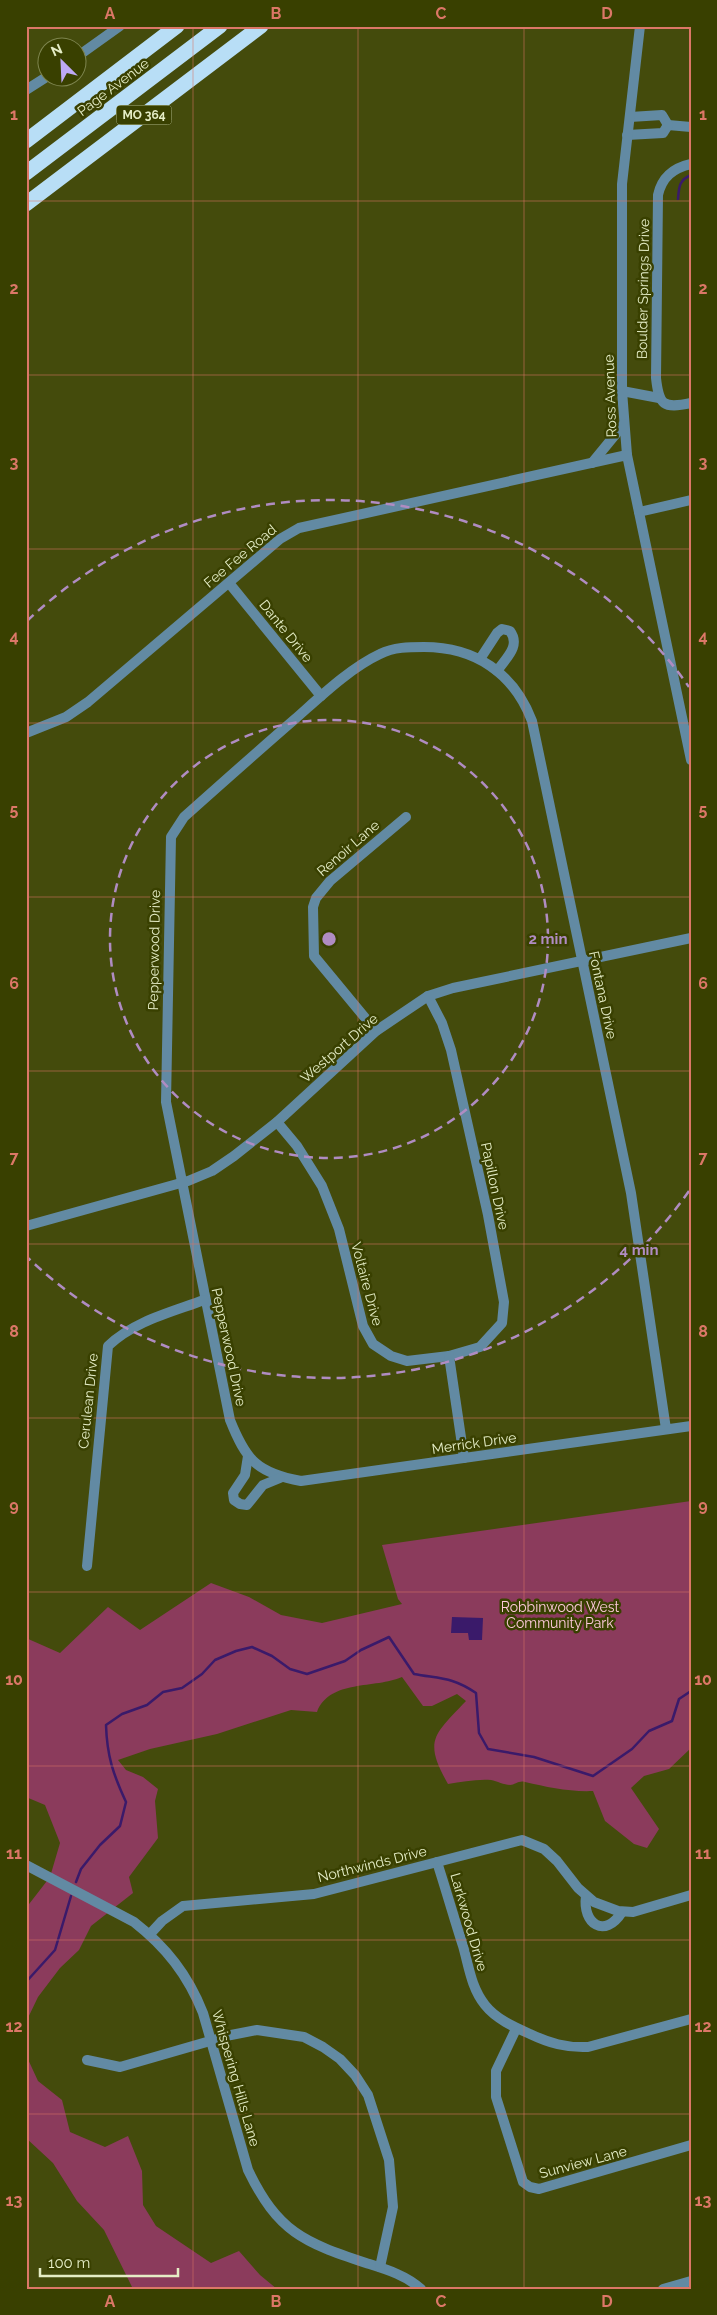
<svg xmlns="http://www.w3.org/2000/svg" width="717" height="2315" font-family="Raleway,sans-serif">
  <rect width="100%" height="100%" fill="#444b0c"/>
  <g fill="#8b3b5c">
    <path d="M691,1501V1748L669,1769L644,1776L631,1788L659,1829L647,1848L634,1844L605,1821L593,1791C569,1792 547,1787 525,1782C519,1780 515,1785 510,1785C504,1785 497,1781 491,1780C476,1779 462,1782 448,1784C423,1740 434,1735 466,1701L457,1694L432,1706H423L402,1677C375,1689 330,1679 317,1712L291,1710L217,1734L150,1749L118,1760L126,1770L143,1777L158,1789L155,1801L158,1838L129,1877L133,1893L91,1926L79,1950L60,1968L38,1997L26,2022V1908L50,1877L60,1843L45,1805L26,1797V1638L60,1653L108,1607L140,1630L211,1583L249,1597L281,1615L322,1623L402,1604L398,1599L382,1545Z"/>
    <polygon points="26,2055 38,2081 62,2100 70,2132 105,2147 128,2136 142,2171 143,2205 156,2226 211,2263 239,2251 260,2275 277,2289 133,2289 104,2230 77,2201 53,2163 26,2138"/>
  </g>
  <polygon fill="#3a1a6a" points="452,1617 483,1618 482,1640 469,1640 468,1633 451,1633"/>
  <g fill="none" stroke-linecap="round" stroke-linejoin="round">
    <g stroke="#3a1a6a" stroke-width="2.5">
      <path d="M678,199C679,187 679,180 691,175"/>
      <path d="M76,1882L81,1869L100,1845L120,1826L126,1802C113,1774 107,1756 106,1725L122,1714L147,1705L163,1692L182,1688L202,1674L215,1660L236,1651L252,1647L272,1656L290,1669L307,1674L345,1661L361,1650L389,1637L414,1674C441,1679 452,1677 476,1693L479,1733L488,1749L534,1757L593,1776L632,1749L649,1731L672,1721L679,1699L691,1691"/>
      <polyline points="26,1982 55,1950 71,1896"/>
    </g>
    <g stroke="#628aa3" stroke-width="10">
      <polyline points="78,56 120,26"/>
      <polyline points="26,90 48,76"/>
      <polyline points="630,117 662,115 668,125"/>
      <polyline points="668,125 691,127"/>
      <polyline points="627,135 663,133 668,125"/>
      <path d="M691,164C673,168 662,177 658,195L656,378C659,405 663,409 691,403"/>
      <polyline points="622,391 659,398"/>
      <polyline points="627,455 622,391 622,184 640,26"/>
      <polyline points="639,512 691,500"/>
      <polyline points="229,583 321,696"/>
      <path d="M480,659L497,633L502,629L510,631C521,646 506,658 497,671"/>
      <polyline points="376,1031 314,956 313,907 316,898 330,881 406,817"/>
      <polyline points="277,1122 297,1146 322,1186 339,1229 363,1326 373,1344 391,1356 407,1361 449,1356 480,1347 502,1323 504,1302 488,1215 451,1050 442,1023 428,996"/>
      <polyline points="26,1226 188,1181 212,1171 234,1156 277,1122 376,1031 428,996 453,988 691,938"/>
      <polyline points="449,1356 464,1458"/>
      <path d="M666,1429L631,1193L532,721C514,673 475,647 424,647C409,647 394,647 380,654C350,668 320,697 295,719C258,751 221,784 184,817L171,837L166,1102L230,1420C246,1460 257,1473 301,1481L691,1426"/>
      <polyline points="248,1456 245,1475 233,1493 234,1500 240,1504 247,1505 263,1485 280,1478"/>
      <path d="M87,1566L108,1346C134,1321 172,1312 204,1300"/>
      <path d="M437,1862C446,1890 454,1918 463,1946C469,1967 471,1987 485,2005C496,2019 514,2027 530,2034C549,2043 566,2048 588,2047L691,2019"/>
      <path d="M26,1865L134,1922C166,1947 188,1975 203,2013L248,2170C278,2232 303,2242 366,2263C385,2269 406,2275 421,2289"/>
      <path d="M586,1896C582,1924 605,1939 622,1912"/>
      <polyline points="150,1934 162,1921 183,1906 314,1894 522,1840 544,1849 557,1861 578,1888 594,1902 618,1911 633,1912 691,1895"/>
      <polyline points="516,2029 496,2071 496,2097 523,2182 530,2187 539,2189 691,2145"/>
      <polyline points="87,2060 120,2067 231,2035 257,2030 304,2037 323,2047 340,2059 355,2075 368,2095 389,2160 393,2207 380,2267"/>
      <polyline points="663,2289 691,2281"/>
    </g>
    <g stroke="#628aa3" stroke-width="10">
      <polyline points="592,463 624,424"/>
      <polyline points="26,733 66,717 88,702 280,539 299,528 627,455 691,760"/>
    </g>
    <g stroke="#b8def6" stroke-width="15">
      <polyline points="26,141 177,26"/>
      <polyline points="26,173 220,26"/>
      <polyline points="26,204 261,26"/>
    </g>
  </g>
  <path fill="none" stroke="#dc7767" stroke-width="1" stroke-opacity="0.55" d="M193,26V2289M358,26V2289M524,26V2289M26,201H691M26,375H691M26,549H691M26,723H691M26,897H691M26,1071H691M26,1244H691M26,1418H691M26,1592H691M26,1766H691M26,1940H691M26,2114H691"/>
  <g fill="none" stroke="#b08cc2" stroke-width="2.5" stroke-dasharray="9 6">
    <circle cx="329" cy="939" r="219"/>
    <path d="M689 1191A439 439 0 0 1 27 1257M27 621A439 439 0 0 1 689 687"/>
  </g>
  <g text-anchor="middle" stroke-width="5" stroke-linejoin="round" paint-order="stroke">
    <rect fill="#394000" stroke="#b1b98b" stroke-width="1" x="116.5" y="105.5" width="55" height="19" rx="4"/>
    <g font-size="12" font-weight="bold" fill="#e5edc6">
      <text x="144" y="119">MO 364</text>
    </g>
    <g font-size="14" fill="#e5edc6" stroke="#394000">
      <text transform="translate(113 87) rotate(-37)" y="5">Page Avenue</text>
      <text transform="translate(643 289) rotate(-89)" y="5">Boulder Springs Drive</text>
      <text transform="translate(610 396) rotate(-92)" y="5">Ross Avenue</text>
      <text transform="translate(240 556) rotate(-40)" y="5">Fee Fee Road</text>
      <text transform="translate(286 631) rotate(51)" y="5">Dante Drive</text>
      <text transform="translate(348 848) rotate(-41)" y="5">Renoir Lane</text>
      <text transform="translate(154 950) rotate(-89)" y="5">Pepperwood Drive</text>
      <text transform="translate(603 995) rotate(78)" y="5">Fontana Drive</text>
      <text transform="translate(339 1048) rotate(-41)" y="5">Westport Drive</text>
      <text transform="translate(495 1186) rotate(78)" y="5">Papillon Drive</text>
      <text transform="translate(367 1284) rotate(75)" y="5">Voltaire Drive</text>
      <text transform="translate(229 1347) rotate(78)" y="5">Pepperwood Drive</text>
      <text transform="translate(88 1401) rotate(-84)" y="5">Cerulean Drive</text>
      <text transform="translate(474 1443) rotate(-8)" y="5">Merrick Drive</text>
      <text transform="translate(372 1864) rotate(-14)" y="5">Northwinds Drive</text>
      <text transform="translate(469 1922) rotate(74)" y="5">Larkwood Drive</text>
      <text transform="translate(236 2078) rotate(74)" y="5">Whispering Hills Lane</text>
      <text transform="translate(583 2162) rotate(-15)" y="5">Sunview Lane</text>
    </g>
    <g font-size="14" fill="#fec9db" stroke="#394000">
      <text x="560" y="1612">Robbinwood West<tspan x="560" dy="16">Community Park</tspan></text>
    </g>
  </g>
  <circle cx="329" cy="939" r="8" fill="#b08cc2" stroke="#394000" stroke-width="2.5"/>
  <g font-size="15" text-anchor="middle" font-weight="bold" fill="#b08cc2" stroke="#394000" stroke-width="5" stroke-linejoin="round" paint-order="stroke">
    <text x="548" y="944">2 min</text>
    <text x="639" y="1255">4 min</text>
  </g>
  <rect width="717" height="2315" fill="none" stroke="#394000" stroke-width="55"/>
  <g transform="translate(62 62) rotate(336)"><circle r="24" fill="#394000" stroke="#7e854f"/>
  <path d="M0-4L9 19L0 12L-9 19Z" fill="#bea9f5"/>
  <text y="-8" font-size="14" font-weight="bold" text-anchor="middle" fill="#e5edc6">N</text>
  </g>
  <path d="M40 2268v8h138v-8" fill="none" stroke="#e5edc6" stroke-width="2.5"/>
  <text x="48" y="2268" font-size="15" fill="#e5edc6" stroke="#394000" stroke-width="4" paint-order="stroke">100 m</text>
  <rect x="28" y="28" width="662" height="2260" fill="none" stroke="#dc7767" stroke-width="2"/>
  <g font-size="16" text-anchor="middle" font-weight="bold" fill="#dc7767">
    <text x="110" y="19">A</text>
    <text x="276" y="19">B</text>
    <text x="441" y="19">C</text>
    <text x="607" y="19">D</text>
    <text x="14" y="120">1</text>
    <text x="703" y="120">1</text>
    <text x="14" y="294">2</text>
    <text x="703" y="294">2</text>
    <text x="14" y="468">3</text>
    <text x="703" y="468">3</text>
    <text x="14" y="642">4</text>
    <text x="703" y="642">4</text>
    <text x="14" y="815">5</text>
    <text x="703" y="815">5</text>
    <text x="14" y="989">6</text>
    <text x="703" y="989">6</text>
    <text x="14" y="1163">7</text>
    <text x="703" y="1163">7</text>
    <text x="14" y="1337">8</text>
    <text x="703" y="1337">8</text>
    <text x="14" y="1511">9</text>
    <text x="703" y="1511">9</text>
    <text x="14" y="1685">10</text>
    <text x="703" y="1685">10</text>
    <text x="14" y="1859">11</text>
    <text x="703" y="1859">11</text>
    <text x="14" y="2032">12</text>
    <text x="703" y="2032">12</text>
    <text x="14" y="2206">13</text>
    <text x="703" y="2206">13</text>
    <text x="110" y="2307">A</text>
    <text x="276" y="2307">B</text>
    <text x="441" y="2307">C</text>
    <text x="607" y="2307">D</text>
  </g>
</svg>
